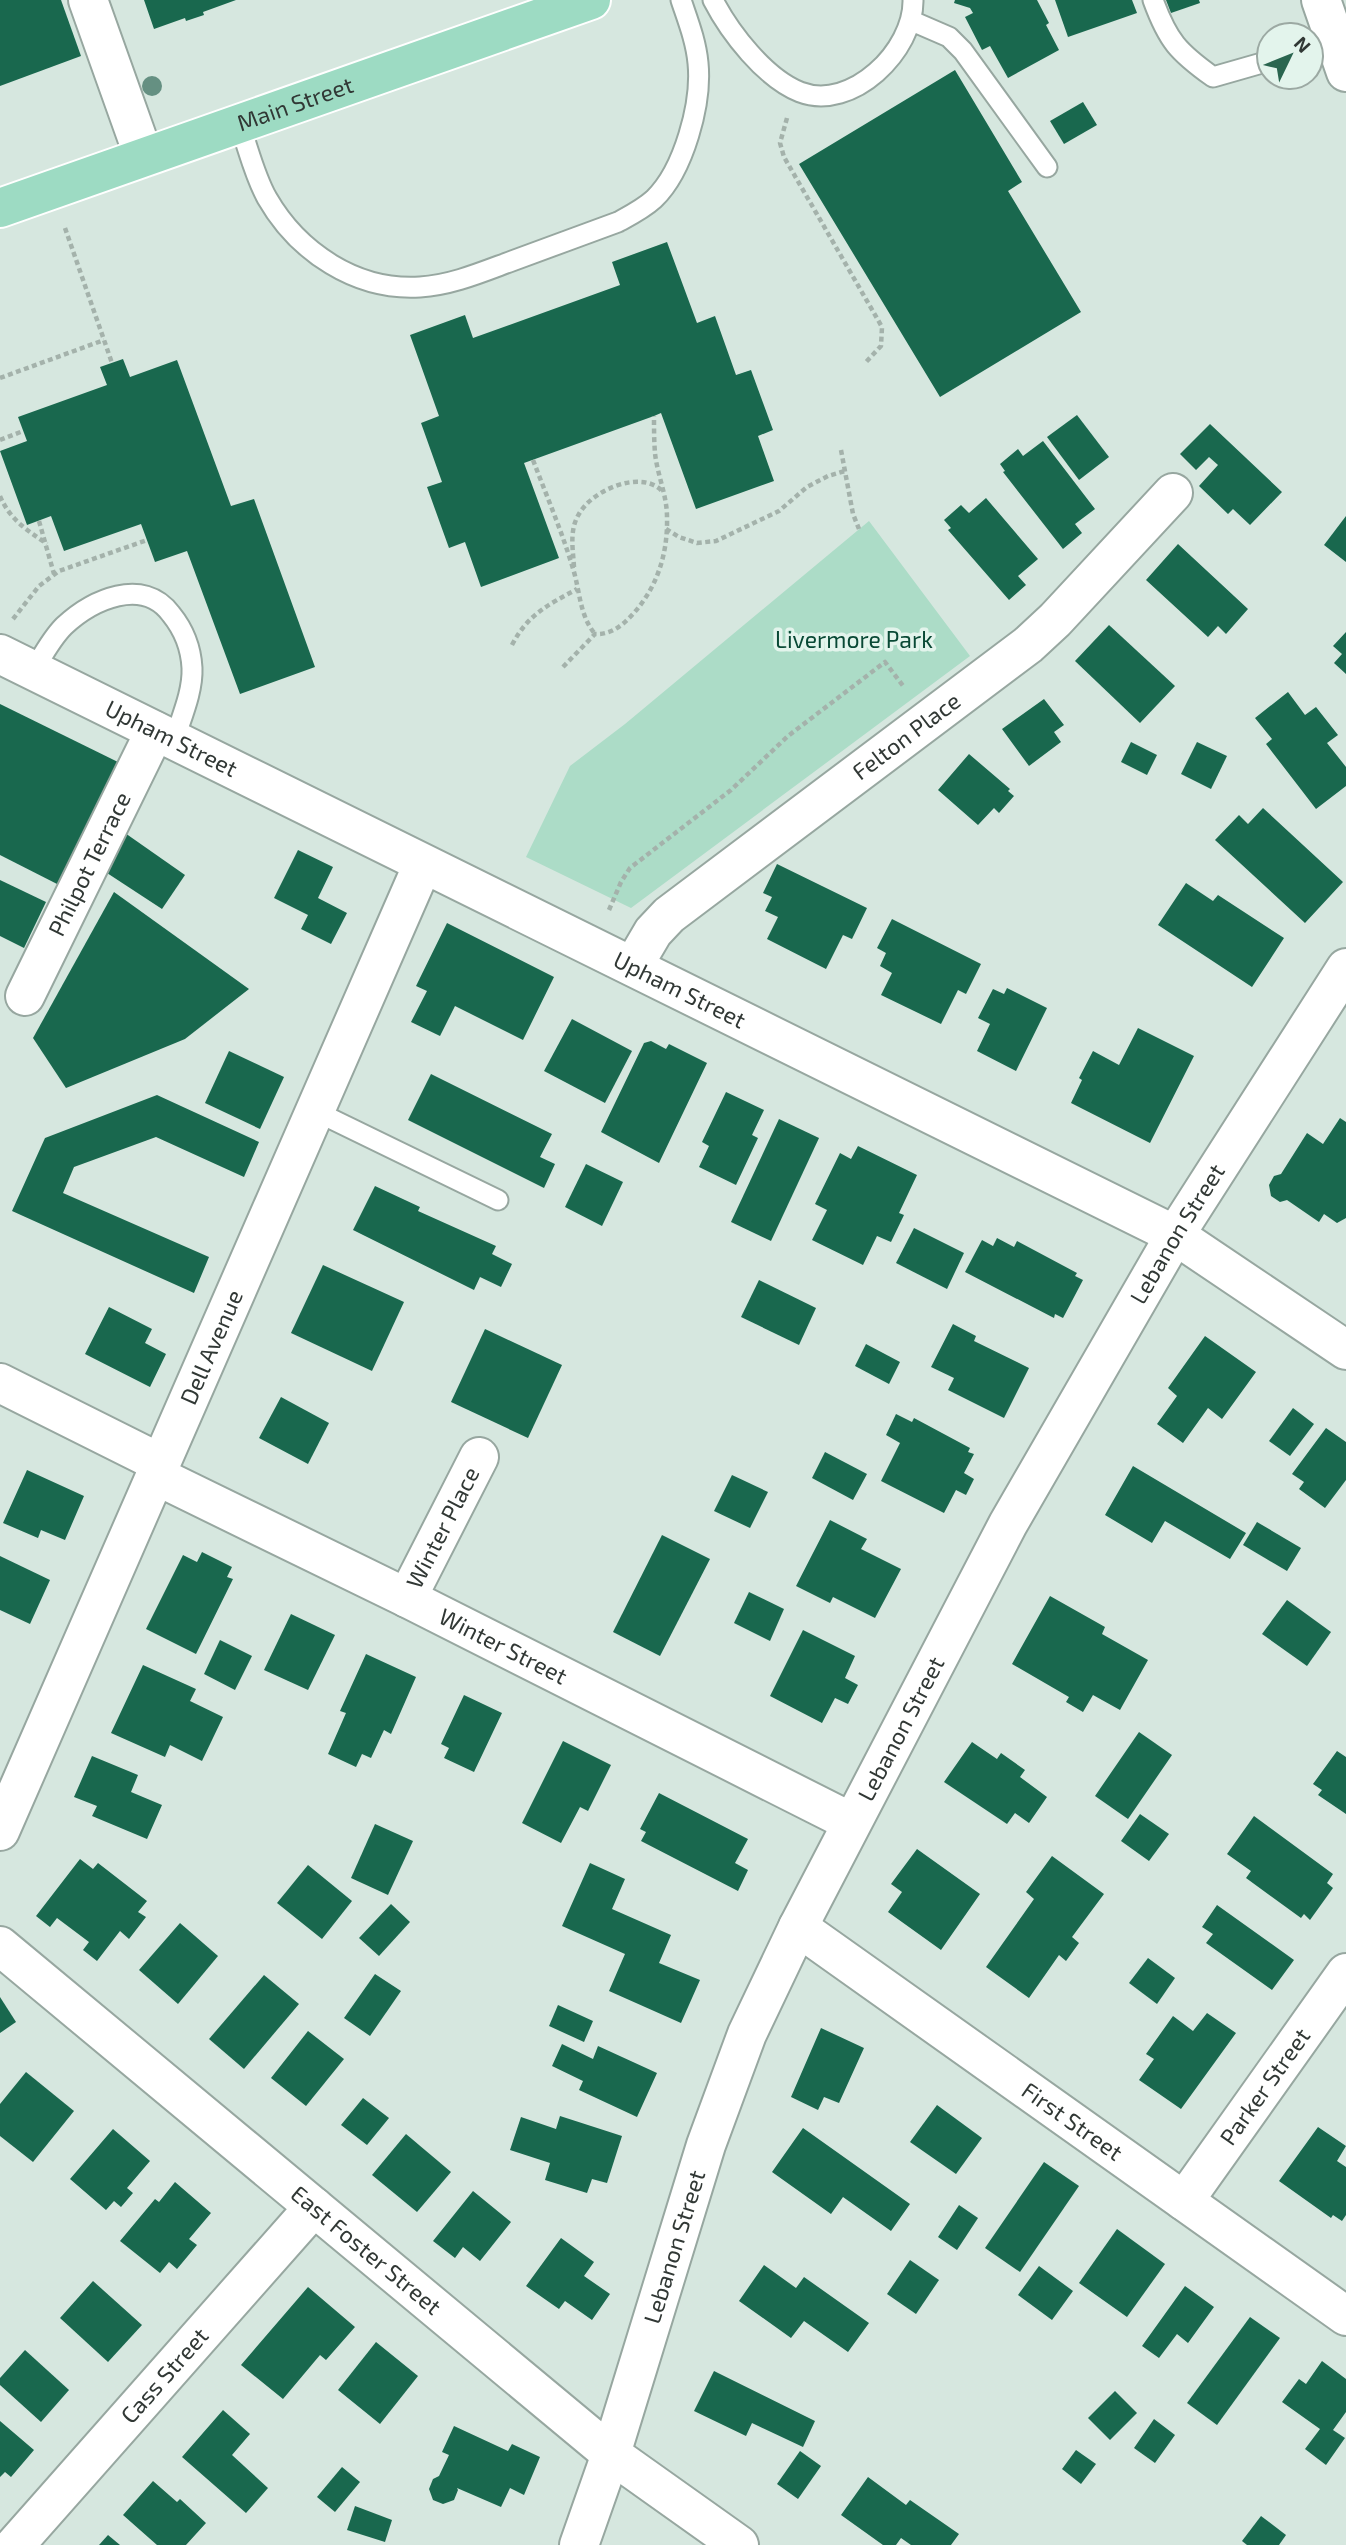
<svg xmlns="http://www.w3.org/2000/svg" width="1346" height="2545" font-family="'Exo 2',sans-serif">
  <rect width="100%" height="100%" fill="#d6e7df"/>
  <polygon fill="#acdcc7" points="869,521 970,656 631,908 526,857 570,766 625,724"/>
  <g fill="#19684e">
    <polygon points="0,0 61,0 81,56 0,86"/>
    <polygon points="144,0 236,0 203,12 204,15 186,21 185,18 154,29"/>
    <polygon points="955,0 1037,0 1049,23 1046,25 1059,50 1008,78 990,46 982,50 965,17 973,13 970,8 954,3"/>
    <polygon points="1055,0 1132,0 1137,13 1068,37"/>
    <polygon points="1166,0 1199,0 1200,3 1171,13"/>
    <polygon points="955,70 1022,182 1008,191 1081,312 940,397 799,164"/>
    <polygon points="1083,102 1097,125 1064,144 1050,121"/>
    <polygon points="667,242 697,323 715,316 736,375 751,370 773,430 758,436 774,481 696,509 661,413 654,416 524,463 559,558 481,587 465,542 449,548 427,487 442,482 421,423 439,416 410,335 465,315 473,338 620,285 612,262"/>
    <polygon points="123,359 130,377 177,360 231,506 254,499 315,667 240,694 187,551 155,562 141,524 64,551 51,516 27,525 0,451 27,441 18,417 107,385 100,367"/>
    <polygon points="1077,415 1109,457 1079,480 1047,437"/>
    <polygon points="1210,424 1282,492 1250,525 1233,509 1228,514 1199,486 1218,465 1209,457 1196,470 1180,454"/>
    <polygon points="1043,441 1095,509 1075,524 1082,533 1063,549 1003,472 1005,471 1000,464 1018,449 1023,456"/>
    <polygon points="986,498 1038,559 1018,576 1026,585 1009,600 948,530 951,528 944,520 961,505 969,513"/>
    <polygon points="1346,516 1346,562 1324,545"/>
    <polygon points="1178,544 1248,609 1226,634 1218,626 1208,637 1146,580"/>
    <polygon points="1109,625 1175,686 1140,723 1075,661"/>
    <polygon points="1346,632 1346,674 1334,663 1342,654 1333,646"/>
    <polygon points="1288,692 1305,715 1316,707 1338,735 1327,743 1346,767 1346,786 1316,809 1266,744 1272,739 1255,718"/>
    <polygon points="1044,699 1064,725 1054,732 1061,742 1029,766 1002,729"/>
    <polygon points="0,704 122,764 61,886 0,855"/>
    <polygon points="1131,742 1157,755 1147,775 1121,762"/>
    <polygon points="1197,742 1227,756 1211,789 1181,774"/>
    <polygon points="969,754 1010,789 1008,791 1014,796 999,813 994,808 978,825 938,790"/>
    <polygon points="1263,808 1343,882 1305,923 1215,840 1239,815 1248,824"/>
    <polygon points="125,833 185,875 162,909 107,873"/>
    <polygon points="298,850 333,867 318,898 347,913 331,944 301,929 308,915 274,898"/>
    <polygon points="777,864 867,908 852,939 843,935 826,969 767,939 778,917 765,911 772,897 763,893"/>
    <polygon points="0,880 46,902 24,948 0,936"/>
    <polygon points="1186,883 1213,901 1218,895 1284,938 1252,987 1158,925"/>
    <polygon points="114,892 249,989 185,1039 66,1088 33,1038"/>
    <polygon points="892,919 981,964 966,994 958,990 941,1024 881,995 892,973 880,966 886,953 877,948"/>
    <polygon points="447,923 554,977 523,1040 455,1006 440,1036 411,1022 427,991 416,986"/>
    <polygon points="1007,988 1047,1008 1016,1071 977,1051 990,1024 978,1018 993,989 1004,994"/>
    <polygon points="572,1019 632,1051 605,1103 544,1071"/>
    <polygon points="1138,1028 1194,1056 1150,1143 1071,1103 1082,1080 1079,1078 1093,1051 1119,1065"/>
    <polygon points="651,1041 666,1049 669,1044 707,1063 659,1163 601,1132 644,1043"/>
    <polygon points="229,1051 284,1077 260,1129 205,1103"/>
    <polygon points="431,1074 552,1134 540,1157 555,1164 544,1188 408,1120"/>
    <polygon points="726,1092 764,1110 752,1135 758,1138 736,1185 699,1167 709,1146 702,1142"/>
    <polygon points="157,1095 259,1142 244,1177 156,1137 74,1167 63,1193 209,1257 194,1293 12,1211 45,1138"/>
    <polygon points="1340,1118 1346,1122 1346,1218 1337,1223 1324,1214 1319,1222 1287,1200 1280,1202 1271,1196 1269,1185 1274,1176 1281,1174 1307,1133 1323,1144"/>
    <polygon points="779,1119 819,1138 771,1241 731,1222"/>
    <polygon points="858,1146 917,1175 899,1213 904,1215 891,1242 877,1236 863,1265 812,1240 827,1210 815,1204 840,1153 851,1159"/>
    <polygon points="586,1164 623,1182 602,1226 565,1207"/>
    <polygon points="375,1186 420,1207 418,1211 496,1246 492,1254 512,1264 501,1287 480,1277 474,1290 353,1230"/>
    <polygon points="914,1228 964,1253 947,1289 896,1263"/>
    <polygon points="997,1238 1014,1247 1017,1241 1077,1273 1075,1276 1083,1280 1063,1318 1055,1314 1054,1318 965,1272 982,1240 993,1246"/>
    <polygon points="323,1265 404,1302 372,1371 291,1333"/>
    <polygon points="759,1280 816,1308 799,1345 741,1317"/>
    <polygon points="109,1307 152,1329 145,1343 166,1354 150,1387 85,1354"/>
    <polygon points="953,1324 976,1336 974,1341 1029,1368 1004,1418 948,1390 954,1378 931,1367"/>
    <polygon points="485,1329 562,1365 528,1438 451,1402"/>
    <polygon points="1205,1336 1256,1372 1222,1419 1208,1408 1183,1443 1157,1424 1177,1396 1168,1388"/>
    <polygon points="866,1344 900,1362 889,1384 855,1366"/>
    <polygon points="281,1397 329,1423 308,1464 259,1438"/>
    <polygon points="1293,1408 1314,1424 1290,1456 1269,1441"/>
    <polygon points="896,1414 912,1422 914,1418 970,1448 968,1452 974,1454 964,1473 974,1479 966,1495 956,1490 944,1513 881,1481 900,1443 886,1435"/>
    <polygon points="1326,1428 1346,1442 1346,1480 1325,1508 1299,1489 1304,1482 1292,1474"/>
    <polygon points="825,1452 867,1474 853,1500 812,1478"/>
    <polygon points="1133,1466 1246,1533 1230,1559 1165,1521 1152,1543 1105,1515"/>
    <polygon points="27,1470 84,1496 65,1540 41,1530 38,1538 3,1523"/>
    <polygon points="732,1475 768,1492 750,1528 714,1511"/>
    <polygon points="830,1520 867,1539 861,1549 901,1569 875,1618 833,1597 830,1603 796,1586"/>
    <polygon points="1257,1522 1301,1548 1287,1571 1243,1545"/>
    <polygon points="662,1535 710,1559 660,1656 613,1632"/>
    <polygon points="202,1552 232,1567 227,1577 233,1579 196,1654 146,1629 183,1555 197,1562"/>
    <polygon points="0,1556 50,1580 30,1624 0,1610"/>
    <polygon points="749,1592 784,1609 770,1641 734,1623"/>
    <polygon points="1050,1596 1105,1627 1102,1634 1148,1660 1120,1710 1093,1695 1083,1712 1066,1702 1069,1697 1012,1664"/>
    <polygon points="1287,1600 1331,1632 1307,1666 1262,1634"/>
    <polygon points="291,1614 335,1635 308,1690 264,1670"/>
    <polygon points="803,1630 855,1656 845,1678 858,1685 848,1704 835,1698 822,1723 770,1696"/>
    <polygon points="220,1640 252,1656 235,1690 204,1674"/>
    <polygon points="366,1654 416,1677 391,1734 384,1730 371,1758 362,1754 356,1767 328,1754 346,1713 340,1711"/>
    <polygon points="143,1665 196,1689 190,1701 223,1717 202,1761 170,1745 165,1757 111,1733"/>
    <polygon points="464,1695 502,1713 474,1772 444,1758 449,1748 441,1744"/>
    <polygon points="1139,1732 1172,1755 1128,1819 1095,1796"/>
    <polygon points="563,1741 611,1765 588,1811 580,1807 561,1843 522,1823"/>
    <polygon points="972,1742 997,1759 1001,1753 1025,1770 1020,1777 1047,1797 1029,1823 1015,1813 1007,1824 944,1782"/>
    <polygon points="1337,1751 1346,1757 1346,1814 1318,1795 1322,1790 1313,1784"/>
    <polygon points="92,1756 138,1775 131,1792 162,1805 147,1839 92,1816 97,1806 74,1797"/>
    <polygon points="659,1793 748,1839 735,1863 748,1870 738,1891 641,1841 646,1832 640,1829"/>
    <polygon points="1140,1814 1169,1834 1149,1861 1121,1841"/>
    <polygon points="1254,1816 1333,1874 1327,1883 1333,1888 1310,1920 1304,1914 1301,1918 1246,1878 1251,1871 1227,1854"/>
    <polygon points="375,1824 413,1841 388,1895 351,1878"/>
    <polygon points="917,1849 980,1894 941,1950 888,1912 902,1892 891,1884"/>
    <polygon points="1052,1856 1104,1894 1072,1937 1079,1943 1066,1961 1059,1955 1029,1998 986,1967 1034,1899 1026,1892"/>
    <polygon points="80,1859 93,1869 98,1863 147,1901 138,1912 146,1917 129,1939 120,1931 97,1961 83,1950 89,1942 57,1918 50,1927 36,1916"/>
    <polygon points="590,1863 625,1879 612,1909 671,1935 659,1963 700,1980 681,2023 609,1991 625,1954 562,1926"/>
    <polygon points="308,1865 352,1901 322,1939 277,1903"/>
    <polygon points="391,1904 410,1922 379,1956 359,1938"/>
    <polygon points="1217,1905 1294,1960 1272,1990 1206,1943 1213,1934 1202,1927"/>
    <polygon points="180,1923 218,1956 178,2004 139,1970"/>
    <polygon points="1148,1958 1175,1978 1157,2004 1129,1983"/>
    <polygon points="375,1974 401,1991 370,2036 344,2018"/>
    <polygon points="264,1975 299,2004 244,2069 209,2039"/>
    <polygon points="0,1997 16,2022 0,2033"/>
    <polygon points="558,2005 593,2021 584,2042 549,2026"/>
    <polygon points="1207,2013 1236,2033 1181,2109 1139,2080 1154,2059 1146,2054 1173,2016 1193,2031"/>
    <polygon points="821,2028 864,2048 839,2103 824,2097 818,2110 791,2097"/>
    <polygon points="308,2031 344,2059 306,2106 271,2078"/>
    <polygon points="562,2044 593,2059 598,2046 657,2073 637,2117 579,2090 583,2081 552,2066"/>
    <polygon points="26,2072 74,2111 33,2162 0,2136 0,2104"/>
    <polygon points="363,2098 389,2118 367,2145 341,2125"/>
    <polygon points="937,2105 982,2138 956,2174 910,2142"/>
    <polygon points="560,2116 622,2136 607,2183 592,2179 587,2193 545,2180 550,2163 510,2150 521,2117 556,2129"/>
    <polygon points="1318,2127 1346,2146 1337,2161 1346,2167 1346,2215 1342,2221 1333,2215 1331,2218 1279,2181"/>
    <polygon points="803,2128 910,2204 891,2231 843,2197 831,2214 772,2172"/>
    <polygon points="113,2129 150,2161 127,2188 133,2193 121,2207 114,2201 106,2210 70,2179"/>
    <polygon points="406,2134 451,2172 417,2212 372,2175"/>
    <polygon points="1044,2162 1079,2186 1020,2272 985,2248"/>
    <polygon points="175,2182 211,2213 189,2239 197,2245 177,2269 169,2262 160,2273 120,2241 155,2199 159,2202"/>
    <polygon points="473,2191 511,2222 480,2261 463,2247 455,2258 433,2241"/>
    <polygon points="959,2205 978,2218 957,2250 938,2237"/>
    <polygon points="1117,2229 1165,2264 1127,2317 1079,2283"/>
    <polygon points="561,2238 594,2262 584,2276 610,2294 592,2320 565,2301 559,2309 526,2286"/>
    <polygon points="910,2260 939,2280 916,2314 887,2294"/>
    <polygon points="764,2265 796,2288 804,2277 869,2323 848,2352 804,2321 791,2338 739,2301"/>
    <polygon points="1039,2266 1073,2291 1052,2320 1018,2295"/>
    <polygon points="93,2281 142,2325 108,2362 60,2318"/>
    <polygon points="1185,2286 1214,2307 1188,2343 1177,2334 1159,2358 1142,2346"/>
    <polygon points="308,2287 355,2327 326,2360 320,2355 283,2399 241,2365"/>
    <polygon points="1250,2317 1280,2338 1217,2425 1187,2403"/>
    <polygon points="376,2342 418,2376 380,2424 338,2390"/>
    <polygon points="25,2350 69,2390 41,2422 0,2385 0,2378"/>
    <polygon points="1322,2361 1346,2379 1346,2412 1333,2430 1345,2438 1326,2465 1305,2449 1320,2429 1282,2402 1299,2379 1306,2384"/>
    <polygon points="714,2371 815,2421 803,2447 752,2423 746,2436 694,2411"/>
    <polygon points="1115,2391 1137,2413 1110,2440 1088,2418"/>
    <polygon points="223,2410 250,2434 232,2455 268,2488 246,2513 182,2457"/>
    <polygon points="1154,2419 1175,2435 1155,2463 1134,2448"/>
    <polygon points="0,2421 34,2450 11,2477 5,2472 0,2477"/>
    <polygon points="454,2426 508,2451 512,2444 540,2457 524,2495 510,2488 501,2507 457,2488 458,2490 454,2500 443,2504 433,2500 429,2489 433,2479 439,2476 449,2455 442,2452"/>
    <polygon points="1076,2450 1096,2464 1081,2484 1062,2469"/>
    <polygon points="800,2451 821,2466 798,2499 777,2484"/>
    <polygon points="342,2467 360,2482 335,2512 317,2497"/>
    <polygon points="868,2477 906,2505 910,2500 959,2534 951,2545 911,2545 901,2538 896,2545 883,2545 841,2515"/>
    <polygon points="153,2481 177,2502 180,2499 206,2523 186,2545 157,2545 123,2515"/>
    <polygon points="355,2506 392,2520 385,2542 347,2530"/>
    <polygon points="1261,2516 1286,2535 1279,2545 1247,2545 1242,2541"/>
    <polygon points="108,2535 120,2545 99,2545"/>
  </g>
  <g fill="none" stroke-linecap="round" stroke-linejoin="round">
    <defs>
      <g id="service">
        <path d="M713,0C730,33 765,78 800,92C852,112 914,50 913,0"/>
        <path d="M1153,0C1168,41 1178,52 1213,77L1269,61"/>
        <polyline points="912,21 949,37 963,51 1047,167"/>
        <path d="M239,123C248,147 254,175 267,198C298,252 356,291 420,287C452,285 482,272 512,261C547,248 583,235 618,222C631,215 643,209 654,199C684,170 702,103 698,63C696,41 688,21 681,0"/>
        <path d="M34,670C43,655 51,639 64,626C92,600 143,576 171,614C184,630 191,648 192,668C193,692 181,718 174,741"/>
        <polyline points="315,1111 498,1200"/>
      </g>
      <g id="minor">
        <polyline points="88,0 144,157"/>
        <polyline points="1321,0 1346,72"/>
        <path id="s1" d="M633,966L653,932L669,915L1028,645L1055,620L1173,493"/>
        <path id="s2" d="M25,996L155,731"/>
        <polyline points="0,1383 160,1463"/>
        <path id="s3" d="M155,1475L407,1598L851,1822"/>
        <path id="s4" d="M407,1598L479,1457"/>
        <path id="s5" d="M0,1831L423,864"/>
        <path id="s6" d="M798,1927L1346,2316"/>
        <path id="s7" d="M0,1946L611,2454L739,2545"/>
        <path id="s8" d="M1184,2201L1346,1973"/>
        <path id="s9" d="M15,2545L314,2207"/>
      </g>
      <g id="secondary">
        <path id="s10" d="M0,654L1175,1235L1346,1350"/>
        <path id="s11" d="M579,2545L611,2454L706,2145L747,2034L798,1927L1008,1524L1175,1235L1346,968"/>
      </g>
      <g id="primary">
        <path id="s12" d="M0,208L591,0"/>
      </g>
    </defs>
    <use href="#service" stroke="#97a7a0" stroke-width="23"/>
    <use href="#minor" stroke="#97a7a0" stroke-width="42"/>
    <use href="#secondary" stroke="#97a7a0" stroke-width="42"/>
    <use href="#primary" stroke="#fff" stroke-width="42"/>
    <g stroke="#a4b2ab" stroke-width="4.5" stroke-dasharray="5 3.5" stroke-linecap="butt">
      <polyline points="787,118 780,143 784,157 882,327 881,346 866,362"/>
      <polyline points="65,228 112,363"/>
      <polyline points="0,378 104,340"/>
      <polyline points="0,440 23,431"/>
      <polyline points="841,450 853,514 859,529"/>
      <path d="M533,460C547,497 563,534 574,572C580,593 580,616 595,634"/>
      <path d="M0,496C10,520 27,530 47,544"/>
      <polyline points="39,521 54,574"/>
      <polyline points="666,529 679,537 697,543 716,541 779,511 807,487 828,476 845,471"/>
      <path d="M574,567C573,549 569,530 579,514C592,490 641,469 662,491"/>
      <polyline points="13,619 39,586 59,571 147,540"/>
      <path d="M512,645C528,614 548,605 577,589"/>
      <path d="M563,667L595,634C610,635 622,626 632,615C657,588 668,554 667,517C667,495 657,474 655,453C654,441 654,428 654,416"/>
      <polyline points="609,910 621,882 630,868 731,790 788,736 885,662 904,687"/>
    </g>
    <use href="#service" stroke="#fff" stroke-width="19"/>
    <use href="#minor" stroke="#fff" stroke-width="38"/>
    <use href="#secondary" stroke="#fff" stroke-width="38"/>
    <use href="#primary" stroke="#9ddbc3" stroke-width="38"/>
  </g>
  <circle fill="#659082" cx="152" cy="86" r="10"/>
  <g text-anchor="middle" stroke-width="7" stroke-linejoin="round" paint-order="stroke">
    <g font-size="23" fill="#313835" stroke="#e3f4ec">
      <text dy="8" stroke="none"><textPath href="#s12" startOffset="313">Main Street</textPath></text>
      <text dy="8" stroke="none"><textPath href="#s1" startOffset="360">Felton Place</textPath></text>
      <text dy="8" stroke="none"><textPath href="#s10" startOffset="191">Upham Street</textPath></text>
      <text dy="8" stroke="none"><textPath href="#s2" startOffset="147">Philpot Terrace</textPath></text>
      <text dy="8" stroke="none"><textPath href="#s10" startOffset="758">Upham Street</textPath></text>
      <text dy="8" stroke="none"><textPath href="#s11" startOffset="1447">Lebanon Street</textPath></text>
      <text dy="8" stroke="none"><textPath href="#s5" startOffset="528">Dell Avenue</textPath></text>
      <text dy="8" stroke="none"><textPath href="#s4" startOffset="79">Winter Place</textPath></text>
      <text dy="8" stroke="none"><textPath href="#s3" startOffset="388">Winter Street</textPath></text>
      <text dy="8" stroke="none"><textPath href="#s11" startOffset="880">Lebanon Street</textPath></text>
      <text dy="8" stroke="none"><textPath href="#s8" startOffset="140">Parker Street</textPath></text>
      <text dy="8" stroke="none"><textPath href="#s6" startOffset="336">First Street</textPath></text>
      <text dy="8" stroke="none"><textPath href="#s11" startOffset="313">Lebanon Street</textPath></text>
      <text dy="8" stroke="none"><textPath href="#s7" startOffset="476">East Foster Street</textPath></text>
      <text dy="8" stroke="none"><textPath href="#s9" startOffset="226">Cass Street</textPath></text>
    </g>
    <g font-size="23" fill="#094935" stroke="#e3f4ec">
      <text x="854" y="648">Livermore Park</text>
    </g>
  </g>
  <g transform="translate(1290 56) rotate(47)"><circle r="33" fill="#e3f4ec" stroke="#9ca9a3" stroke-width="2"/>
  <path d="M0-5L12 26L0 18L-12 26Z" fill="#2a654f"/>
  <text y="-10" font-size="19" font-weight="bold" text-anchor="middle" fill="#313835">N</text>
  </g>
</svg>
